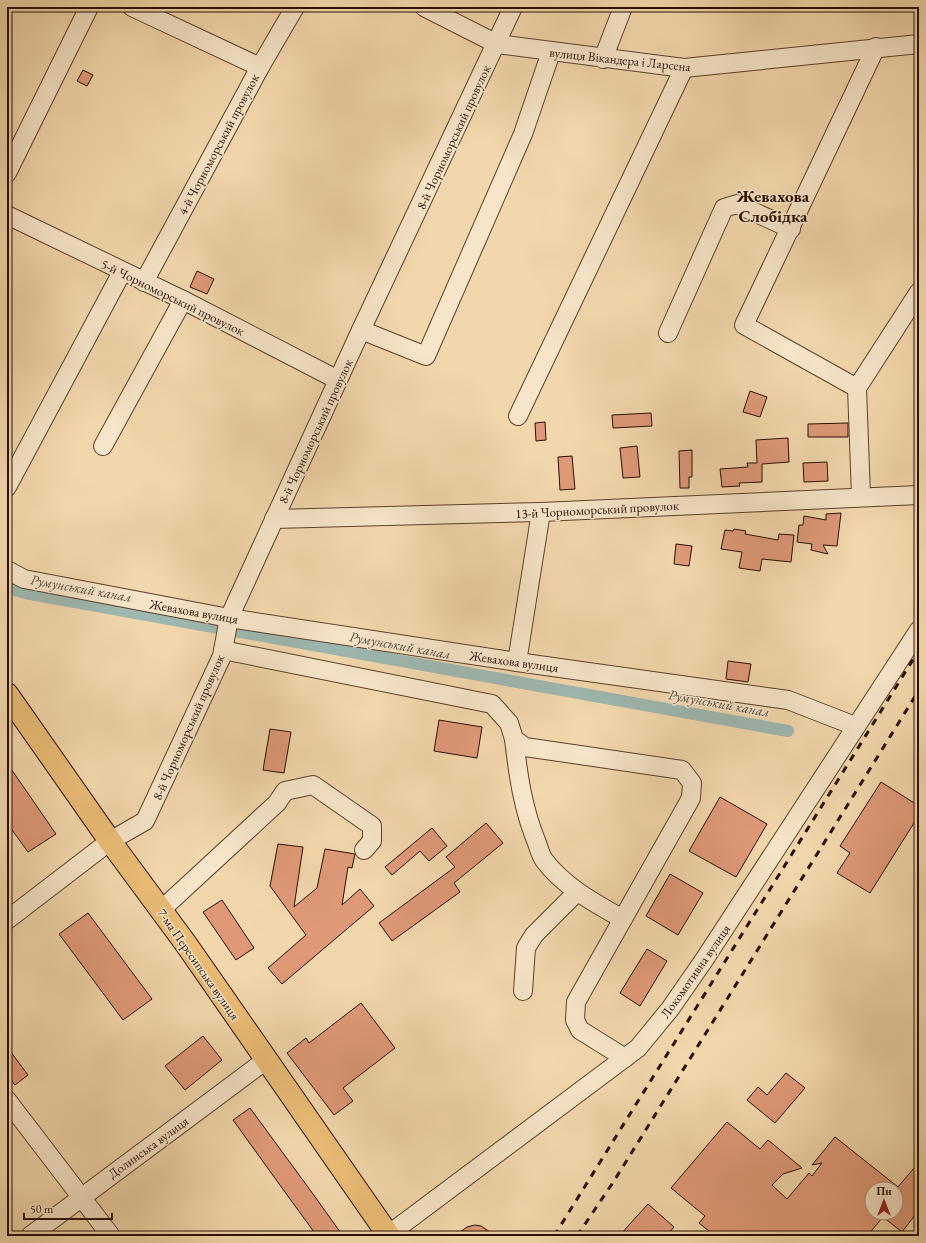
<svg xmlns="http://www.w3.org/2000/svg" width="926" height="1243" font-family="'EB Garamond',serif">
  <rect width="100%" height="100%" fill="#f3d7ac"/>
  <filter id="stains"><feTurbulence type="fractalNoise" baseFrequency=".005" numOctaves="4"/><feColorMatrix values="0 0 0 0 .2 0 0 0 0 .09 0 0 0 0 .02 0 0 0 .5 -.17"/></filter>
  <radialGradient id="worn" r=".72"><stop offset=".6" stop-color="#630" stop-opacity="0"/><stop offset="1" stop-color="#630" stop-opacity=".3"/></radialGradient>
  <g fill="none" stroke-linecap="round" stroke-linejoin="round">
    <polyline stroke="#9db8b1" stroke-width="12" points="7,588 25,593 788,731"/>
  </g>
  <g fill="#df9979" stroke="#290e00" fill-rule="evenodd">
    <polygon points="83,70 93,75 87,86 77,81"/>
    <polygon points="197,271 214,279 207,294 190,287"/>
    <polygon points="750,391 767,397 760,417 743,412"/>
    <polygon points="651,413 652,426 613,428 612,415"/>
    <polygon points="545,422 546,440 536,441 535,423"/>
    <polygon points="848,423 848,437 808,437 808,424"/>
    <polygon points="788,438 789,462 762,464 762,482 739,483 740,486 722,487 720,469 748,467 747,463 757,463 756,440"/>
    <polygon points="637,446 640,477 623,478 620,448"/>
    <polygon points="692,450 692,477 689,477 689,488 680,488 679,451"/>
    <polygon points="572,456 575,489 560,490 558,457"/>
    <polygon points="827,462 828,481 804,482 803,463"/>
    <polygon points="841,513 837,546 823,545 828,554 811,550 812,544 797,542 799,525 803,525 804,516 826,520 826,514"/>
    <polygon points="734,529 746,531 745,534 778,540 779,534 794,535 791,562 762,559 760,571 739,568 742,552 721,549 725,530 733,531"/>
    <polygon points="676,544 692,546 689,566 674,564"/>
    <polygon points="728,661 751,664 748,682 726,679"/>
    <polygon points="439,720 482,727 477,758 434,751"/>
    <polygon points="270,729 291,732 284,773 263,770"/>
    <polygon points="7,763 56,834 28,852 7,823"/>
    <polygon points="881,782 919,806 919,815 870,893 837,873 850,853 840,846"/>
    <polygon points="720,797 767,824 736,877 689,851"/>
    <polygon points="486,823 503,843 454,883 460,892 392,941 379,923 455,867 446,857"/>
    <polygon points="432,828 447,846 429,861 420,851 392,875 385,867"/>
    <polygon points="278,844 303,847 294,907 317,888 325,849 355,854 352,868 348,867 342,905 360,889 374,906 282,984 268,968 306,935 270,886"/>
    <polygon points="670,874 703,893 678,935 646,916"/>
    <polygon points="222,900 254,948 236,960 203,912"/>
    <polygon points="88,913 152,999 123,1020 59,934"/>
    <polygon points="647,949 667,961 640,1006 620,993"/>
    <polygon points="361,1003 395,1048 343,1088 353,1101 334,1115 287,1053 306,1038 309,1043"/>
    <polygon points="203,1036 222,1060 185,1090 165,1066"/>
    <polygon points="7,1047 28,1075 15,1085 7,1075"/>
    <polygon points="786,1073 805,1088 775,1123 747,1100 758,1087 767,1095"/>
    <polygon points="250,1108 313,1194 343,1236 317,1236 290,1199 233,1120"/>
    <path d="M727,1122L760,1149L768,1140L802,1168L783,1174L772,1185L787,1199L809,1173L812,1176L822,1163L812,1165L835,1137L898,1187L919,1162V1210L902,1232L883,1217L867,1236H715L699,1223L705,1216L671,1188ZM872,1189H896V1213H872Z"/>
    <polygon points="648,1204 674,1227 666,1236 619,1236"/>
    <polygon points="475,1225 481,1226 496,1236 455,1236 467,1227"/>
  </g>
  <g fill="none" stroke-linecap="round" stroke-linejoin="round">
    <defs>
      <g id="minor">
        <polyline points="132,7 260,67"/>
        <polyline points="424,7 497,44 684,68 919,44"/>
        <polyline points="603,59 623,7"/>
        <polyline points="7,173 89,7"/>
        <polyline points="7,215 183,300 338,380"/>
        <polyline points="144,282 260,67 295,7"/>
        <polyline points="361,330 426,356 523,134 551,52"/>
        <polyline points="668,333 724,208 737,204 791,229"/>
        <polyline points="857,388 744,325 876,47"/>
        <polyline points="518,416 684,68"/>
        <polyline points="103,446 183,300"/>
        <polyline points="7,487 122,272"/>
        <polyline points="861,496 857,388 919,292"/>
        <polyline points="274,519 541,512 919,495"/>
        <polyline points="7,570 24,579 229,618 517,662 788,700 855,726"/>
        <polyline points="223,650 492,704 509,723 514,739 525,747 682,770 692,783 691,798 576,1002 575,1020 580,1030 625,1058"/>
        <polyline points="517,662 541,512"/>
        <path d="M514,739C518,774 523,810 537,843C539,849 541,856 544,860C564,887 595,903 623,919"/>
        <polyline points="161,910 277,803 285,791 313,785 372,826 372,841 364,850"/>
        <polyline points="7,920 110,841 145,821 222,656 229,618 361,330 513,7"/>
        <polyline points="523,991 526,948 534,935 577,892"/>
        <polyline points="7,1100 111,1236"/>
        <polyline points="388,1235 638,1048 670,1009 704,960 919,630"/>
        <polyline points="30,1236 266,1060"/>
      </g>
      <polyline id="major" points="7,694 110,841 186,944 389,1236"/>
    </defs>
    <use href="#minor" stroke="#5c402b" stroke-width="20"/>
    <use href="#major" stroke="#290e00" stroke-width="24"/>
    <use href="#minor" stroke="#f7e5c9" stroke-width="18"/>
    <use href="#major" stroke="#eabc76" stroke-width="22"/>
    <g stroke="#290e00" stroke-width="3" stroke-dasharray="7 7" stroke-linecap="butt">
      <polyline points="554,1236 919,650"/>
      <polyline points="577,1236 614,1181 919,690"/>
    </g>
  </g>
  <g text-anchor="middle" stroke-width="3" stroke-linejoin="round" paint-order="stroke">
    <g font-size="13" fill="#290e00" stroke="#f7e5c9">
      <text transform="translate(620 59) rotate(6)" y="5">вулиця Вікандера і Ларсена</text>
      <text transform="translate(453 137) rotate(-65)" y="5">8-й Чорноморський провулок</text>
      <text transform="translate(218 144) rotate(-62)" y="5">4-й Чорноморський провулок</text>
      <text transform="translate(173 297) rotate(26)" y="5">5-й Чорноморський провулок</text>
      <text transform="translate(315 431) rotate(-65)" y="5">8-й Чорноморський провулок</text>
      <text transform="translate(597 509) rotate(-3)" y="5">13-й Чорноморський провулок</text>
      <text transform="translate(194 611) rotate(10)" y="5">Жевахова вулиця</text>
      <text transform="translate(514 661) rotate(8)" y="5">Жевахова вулиця</text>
      <text transform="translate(188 727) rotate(-66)" y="5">8-й Чорноморський провулок</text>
      <text transform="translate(199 964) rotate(55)" y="5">7-ма Пересипська вулиця</text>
      <text transform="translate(695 971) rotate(-55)" y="5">Локомотивна вулиця</text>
      <text transform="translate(148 1147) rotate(-36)" y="5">Долинська вулиця</text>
    </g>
    <g font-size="14" font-style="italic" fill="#524a3e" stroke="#f7e5c9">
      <text transform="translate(81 588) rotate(10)" y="5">Румунський канал</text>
      <text transform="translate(400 645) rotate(10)" y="5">Румунський канал</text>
      <text transform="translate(719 703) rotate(10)" y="5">Румунський канал</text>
    </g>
    <g font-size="17" font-weight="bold" fill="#290e00" stroke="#f7e5c9">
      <text x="773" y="202">Жевахова<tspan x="773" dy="20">Слобідка</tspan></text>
    </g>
  </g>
  <rect width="926" height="1243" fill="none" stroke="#f3d7ac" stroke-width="24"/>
  <rect x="8" y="8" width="910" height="1227" fill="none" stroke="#290e00" stroke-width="2"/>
  <rect x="12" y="12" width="902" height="1219" fill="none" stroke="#290e00"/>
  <g transform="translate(884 1201)"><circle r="19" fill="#f7e5c9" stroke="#a58f79"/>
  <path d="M0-3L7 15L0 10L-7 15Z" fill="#8f2418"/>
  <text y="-6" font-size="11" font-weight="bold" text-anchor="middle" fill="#290e00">Пн</text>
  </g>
  <path d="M24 1213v6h88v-6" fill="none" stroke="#290e00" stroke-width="2"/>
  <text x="30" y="1213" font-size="12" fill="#290e00" stroke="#f7e5c9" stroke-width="3" paint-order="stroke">50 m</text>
  <rect width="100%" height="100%" filter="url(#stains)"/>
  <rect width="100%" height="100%" fill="url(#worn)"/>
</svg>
